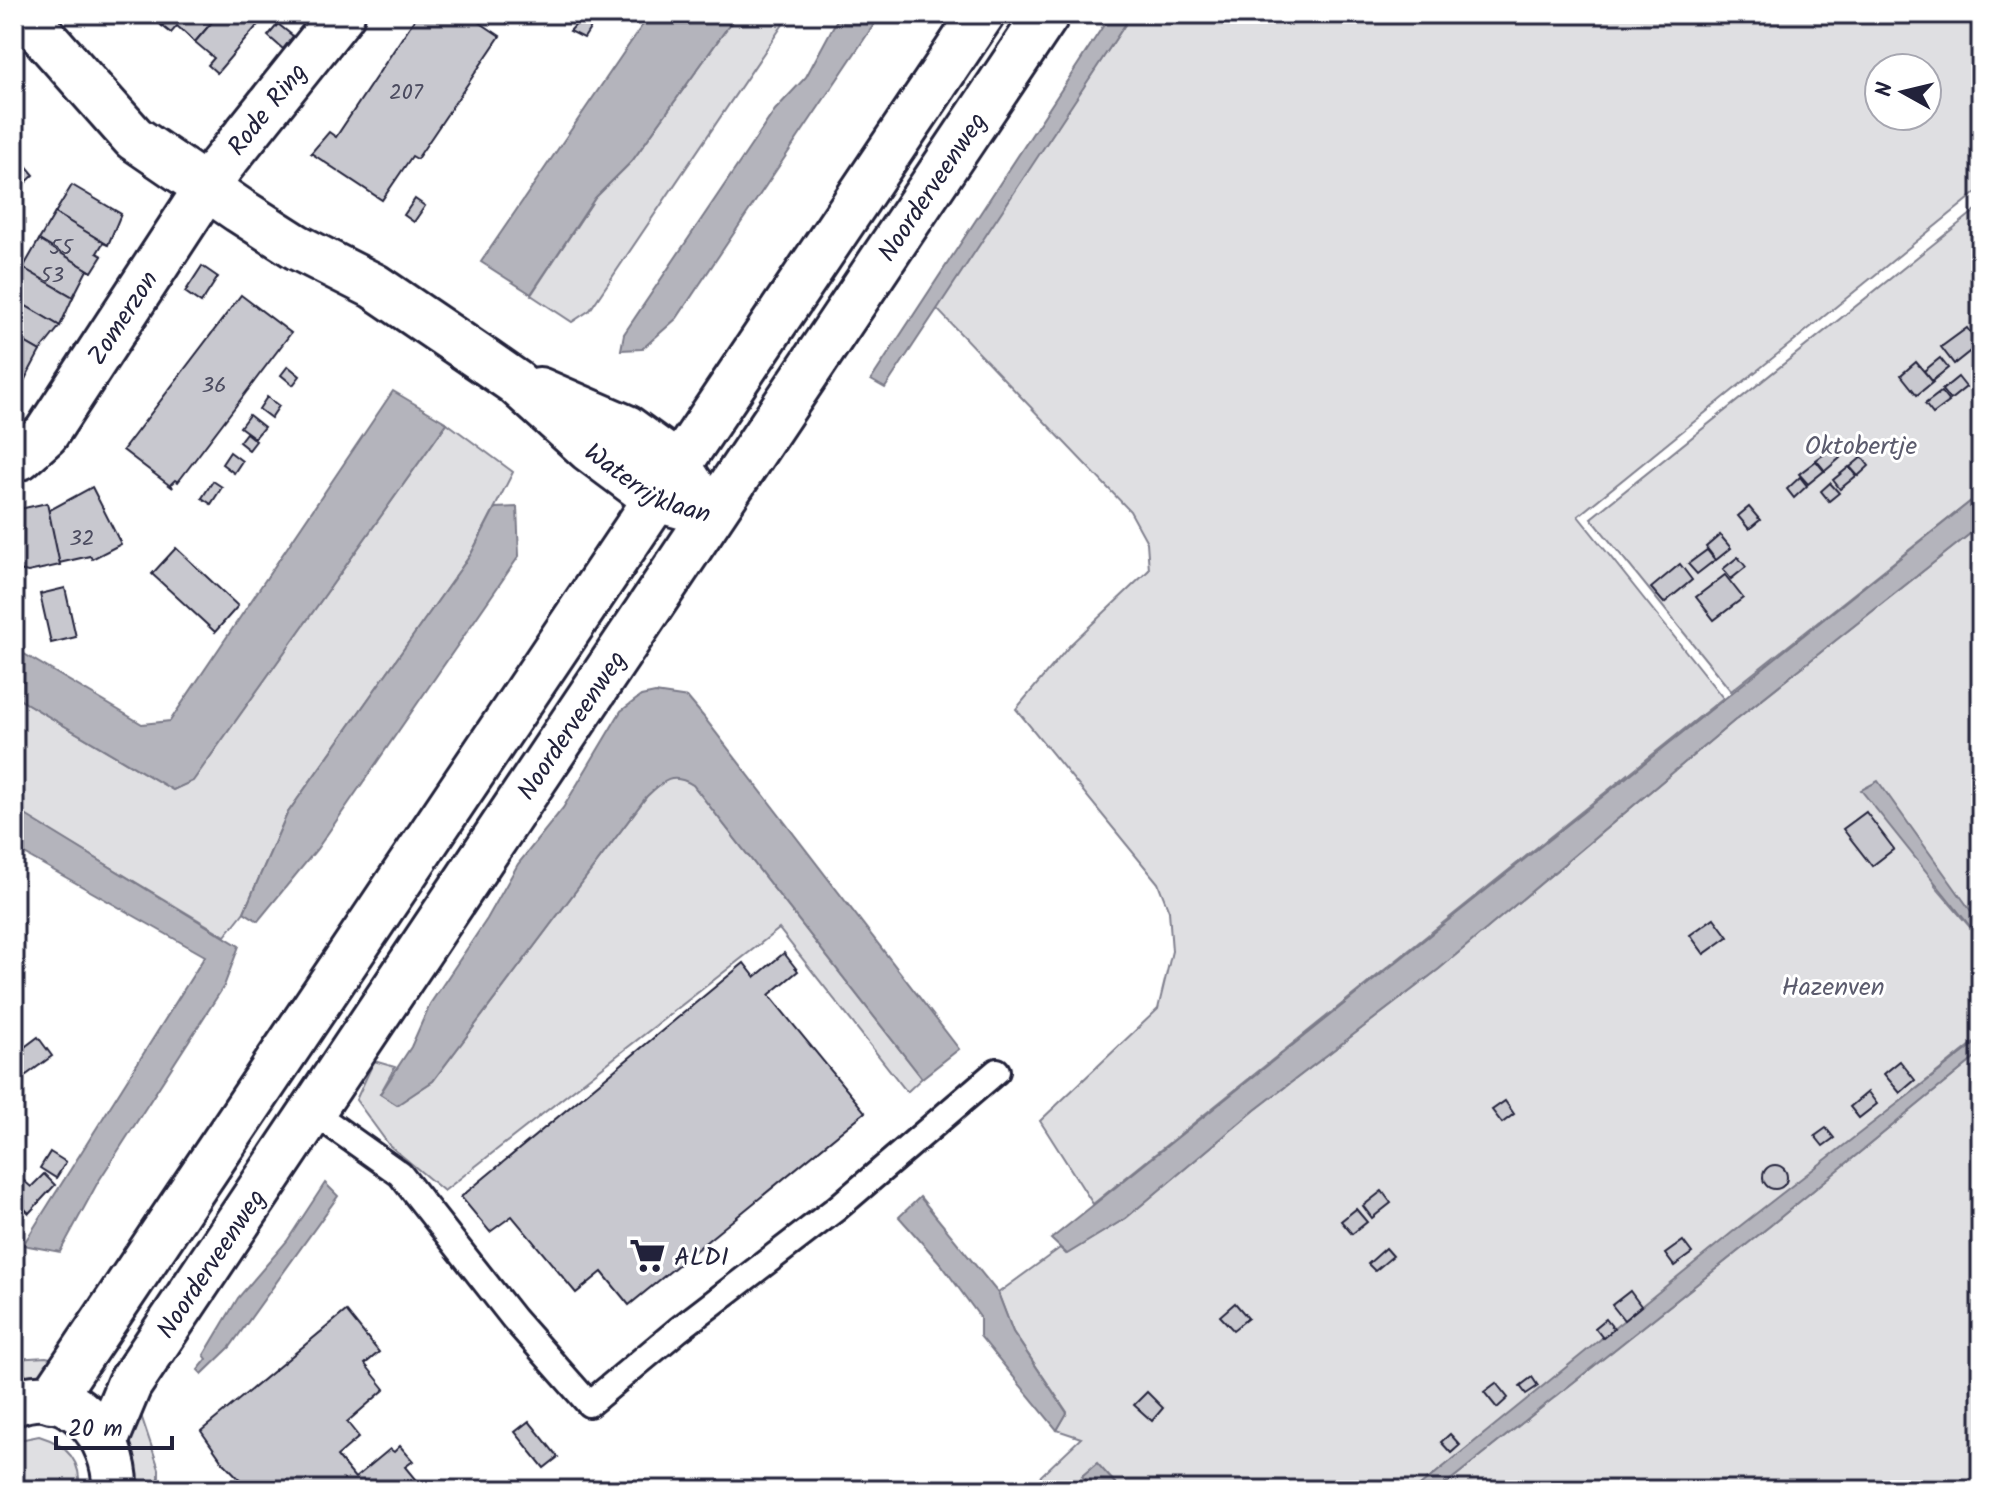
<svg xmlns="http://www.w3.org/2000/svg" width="1995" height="1504" font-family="Kalam,sans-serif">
  <rect width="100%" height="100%" fill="#fff"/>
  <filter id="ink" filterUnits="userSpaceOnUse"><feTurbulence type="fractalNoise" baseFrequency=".0125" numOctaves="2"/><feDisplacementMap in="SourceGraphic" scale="16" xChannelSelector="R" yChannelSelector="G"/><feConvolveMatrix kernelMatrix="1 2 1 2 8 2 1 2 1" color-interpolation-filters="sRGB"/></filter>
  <g filter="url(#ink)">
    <g fill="#dfdfe2" stroke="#80808e" stroke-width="2" fill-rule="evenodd">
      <polygon points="737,14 790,14 590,310 572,322 531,295 595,198 632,161"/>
      <path d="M1132,14H1981V189L1578,516L1723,698L1093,1204L1040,1121L1158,1009L1172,951L1169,911L1158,883L1016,709L1071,644L1149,570L1147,542L1130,511L936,308ZM1879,68H1927V116H1879Z"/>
      <polygon points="1981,206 1981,493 1731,691 1591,518"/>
      <polygon points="447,423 513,472 471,554 287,814 244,912 225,936 14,809 14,696 173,790 193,780"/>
      <polygon points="1981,525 1981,925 1934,863 1935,886 1981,940 1981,1037 1415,1490 1122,1490 1097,1464 1082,1476 1094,1490 1026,1490 1081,1438 1057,1430 1067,1412 1013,1332 998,1293 1060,1248 1066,1254 1126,1218 1255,1110 1439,969 1734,721"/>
      <polygon points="681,777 693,785 922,1078 907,1092 779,929 444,1191 389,1145 356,1100 374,1061 395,1067 380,1094 397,1104 433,1081 647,796 664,779"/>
      <polygon points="1981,1053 1981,1490 1438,1490 1771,1225"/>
      <polygon points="46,1357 69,1362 53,1377 14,1387 14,1359"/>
      <polygon points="140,1412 159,1469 159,1490 131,1490 126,1451"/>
      <path d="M39,1436C66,1444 82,1461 79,1490H14V1441Z"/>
    </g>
    <g fill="#b4b4bc" stroke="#7a7a88" stroke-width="2">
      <polygon points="650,14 737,14 632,161 595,198 531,294 481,262"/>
      <polygon points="840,14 881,14 677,318 642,349 621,350 624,334 775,110 806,77"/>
      <polygon points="1111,14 1132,14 885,388 871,380"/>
      <polygon points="393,391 447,423 193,781 173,790 14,696 14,648 142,724 170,721"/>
      <polygon points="1981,493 1981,525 1734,721 1439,969 1255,1110 1126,1218 1067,1254 1051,1239"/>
      <polygon points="517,507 519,556 317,849 258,921 244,912 287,814 471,554 495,508"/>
      <path d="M655,693L688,698L703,716L959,1049L922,1078L693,785C672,772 663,781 647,796L433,1081L397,1105L380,1094L411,1047L430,1004L487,919L518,864L563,808L621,711L641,696Z"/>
      <polygon points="1878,781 1981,925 1981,940 1861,790"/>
      <polygon points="14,808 239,946 224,986 98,1182 60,1252 23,1245 205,956 14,848"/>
      <polygon points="1981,1039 1981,1053 1771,1225 1438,1490 1415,1490 1735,1230"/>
      <polygon points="325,1183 338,1196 230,1347 202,1374 198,1370 207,1359 204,1355 238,1298 287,1241"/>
      <polygon points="920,1197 998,1293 1013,1332 1067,1413 1057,1430 980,1336 980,1317 941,1264 899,1217"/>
      <polygon points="1097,1463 1121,1490 1094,1490 1082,1476"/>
    </g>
    <g fill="#c8c8cf" stroke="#22223b" stroke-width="2">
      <polygon points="159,14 173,14 162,26 155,19"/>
      <polygon points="173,14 219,14 195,42 177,26 171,33 162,26"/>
      <polygon points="219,14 267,14 217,73 208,65 214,58 195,42"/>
      <polygon points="418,14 467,14 500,36 417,159 412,156 382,200 311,153 329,132 336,137"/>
      <polygon points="580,20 591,27 584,38 570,31"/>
      <polygon points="278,24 293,36 283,49 268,36"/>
      <polygon points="14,133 23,144 14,152"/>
      <polygon points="23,162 34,175 17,191 14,170"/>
      <polygon points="72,185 121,214 108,245 55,213"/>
      <polygon points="415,199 425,206 414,222 404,215"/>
      <polygon points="55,213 108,245 103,243 97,253 102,256 92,272 39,240"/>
      <polygon points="39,240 92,272 87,270 73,297 23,268"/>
      <polygon points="202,266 218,277 201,303 185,292"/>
      <polygon points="23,268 73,297 60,326 14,299 14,283"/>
      <polygon points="241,295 291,333 178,482 175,480 171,484 173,488 123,450"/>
      <polygon points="14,299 60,326 40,351 14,336"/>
      <polygon points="1967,328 1979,344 1954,364 1941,347"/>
      <polygon points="14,336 40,351 25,379 14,372"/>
      <polygon points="1940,358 1948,368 1932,381 1924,371"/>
      <polygon points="1916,362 1933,382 1917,395 1901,375"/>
      <polygon points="288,366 300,376 293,385 281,375"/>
      <polygon points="14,372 25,379 14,396"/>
      <polygon points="1958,377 1966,387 1950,400 1942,390"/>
      <polygon points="1941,392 1949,402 1933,414 1925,404"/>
      <polygon points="267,397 279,406 271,418 259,409"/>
      <polygon points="249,415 264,427 255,438 240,427"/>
      <polygon points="246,433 256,441 249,450 239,442"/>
      <polygon points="1833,448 1840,458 1825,471 1816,460"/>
      <polygon points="230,452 242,461 234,473 222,464"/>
      <polygon points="1862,457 1869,466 1858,476 1850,467"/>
      <polygon points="1816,461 1824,471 1808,484 1799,474"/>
      <polygon points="1849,467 1856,476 1840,489 1833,480"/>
      <polygon points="1800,477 1807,486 1794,498 1787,489"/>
      <polygon points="213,481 222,487 211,504 202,498"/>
      <polygon points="1830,483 1839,493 1829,501 1821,491"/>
      <polygon points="92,487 121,544 92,559 90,556 59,563 48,511"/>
      <polygon points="47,503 60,565 28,572 14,569 15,510"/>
      <polygon points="1749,507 1760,520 1749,529 1738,516"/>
      <polygon points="1720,535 1731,548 1716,560 1706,547"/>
      <polygon points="176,548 238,606 215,632 152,574"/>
      <polygon points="1707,550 1715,560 1697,574 1688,564"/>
      <polygon points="1738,557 1746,567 1731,579 1723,569"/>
      <polygon points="1680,564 1692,580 1664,603 1651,588"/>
      <polygon points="1725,575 1743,598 1714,620 1696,597"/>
      <polygon points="65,588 76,637 51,643 40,594"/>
      <polygon points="1866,812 1894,849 1872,866 1843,829"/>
      <polygon points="1714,918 1728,937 1704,954 1690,935"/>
      <polygon points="784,953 798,971 769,995 865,1112 629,1305 602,1272 576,1293 512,1216 490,1232 461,1197 744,963 755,977"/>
      <polygon points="38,1037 52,1056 14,1084 14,1055"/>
      <polygon points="1900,1061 1915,1080 1900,1093 1884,1074"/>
      <polygon points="1868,1092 1877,1104 1859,1118 1850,1107"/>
      <polygon points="1505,1101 1514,1114 1502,1123 1492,1110"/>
      <polygon points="1826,1128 1834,1138 1823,1146 1815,1136"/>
      <polygon points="50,1152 66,1162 56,1178 40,1168"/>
      <circle cx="1775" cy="1177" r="12"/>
      <polygon points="14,1172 31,1187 44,1174 55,1185 29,1213 14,1199"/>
      <polygon points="1382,1191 1391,1203 1372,1218 1363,1206"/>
      <polygon points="1356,1209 1367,1222 1352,1234 1341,1221"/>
      <polygon points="1683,1241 1692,1253 1674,1266 1665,1254"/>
      <polygon points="1386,1248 1393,1256 1375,1271 1368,1264"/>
      <polygon points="1630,1291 1641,1306 1624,1320 1612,1305"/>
      <polygon points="1235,1303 1248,1318 1233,1330 1220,1316"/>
      <polygon points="346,1311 379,1352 365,1364 385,1389 347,1422 359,1437 337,1456 355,1478 390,1449 394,1452 400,1446 413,1461 405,1467 424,1490 250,1490 222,1461 201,1431"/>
      <polygon points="1606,1319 1614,1329 1603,1338 1595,1328"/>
      <polygon points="1532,1377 1538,1386 1526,1394 1520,1386"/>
      <polygon points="1496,1383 1508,1398 1497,1408 1484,1392"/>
      <polygon points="1147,1392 1163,1408 1152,1421 1134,1405"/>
      <polygon points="529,1421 558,1457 544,1468 515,1432"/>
      <polygon points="1450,1434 1460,1445 1451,1453 1441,1442"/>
    </g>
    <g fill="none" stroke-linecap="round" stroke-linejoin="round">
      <defs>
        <polyline id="lane" points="313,1112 400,1174 514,1319 589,1404 678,1330 837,1208 997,1071"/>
        <g id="street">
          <path id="s1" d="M24,14L134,138L239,210L297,247L374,286L486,362L515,382L589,449L656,499L710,514"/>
          <polyline points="539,390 627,428 678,465 700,498"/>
          <path id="s2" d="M14,458L20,457L46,434L221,166L342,14"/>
        </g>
        <g id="secondary">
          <polyline points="51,1400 982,14"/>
          <path d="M14,1403C71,1380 117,1437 115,1490"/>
          <path id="s3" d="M106,1440L129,1385L1047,14"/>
        </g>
      </defs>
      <use href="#lane" stroke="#22223b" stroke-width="30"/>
      <use href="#street" stroke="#22223b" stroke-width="50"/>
      <use href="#secondary" stroke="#22223b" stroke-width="50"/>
      <use href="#lane" stroke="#fff" stroke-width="24"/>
      <use href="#street" stroke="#fff" stroke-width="44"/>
      <use href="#secondary" stroke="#fff" stroke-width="44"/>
    </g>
  </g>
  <defs>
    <symbol id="supermarket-bare" viewBox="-9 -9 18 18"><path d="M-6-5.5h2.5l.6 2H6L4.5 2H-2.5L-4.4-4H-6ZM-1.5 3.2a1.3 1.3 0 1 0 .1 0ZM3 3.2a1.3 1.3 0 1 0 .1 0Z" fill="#22223b" stroke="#fff" stroke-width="2.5" paint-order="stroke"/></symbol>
  </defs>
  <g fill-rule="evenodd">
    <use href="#supermarket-bare" x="622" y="1230" width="51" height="51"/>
  </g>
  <g text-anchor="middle" stroke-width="6" stroke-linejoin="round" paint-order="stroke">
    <g font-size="22" fill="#4c4c60">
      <text x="406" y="99">207</text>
      <text x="61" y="254">55</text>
      <text x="52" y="282">53</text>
      <text x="214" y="392">36</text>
      <text x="82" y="545">32</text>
    </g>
    <g font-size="26" fill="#22223b" stroke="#fff">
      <text dy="9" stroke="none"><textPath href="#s2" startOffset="434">Rode Ring</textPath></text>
      <text dy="9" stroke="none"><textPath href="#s3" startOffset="1502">Noorderveenweg</textPath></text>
      <text dy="9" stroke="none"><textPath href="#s2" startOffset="180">Zomerzon</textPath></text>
      <text dy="9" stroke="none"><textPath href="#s1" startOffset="788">Waterrijklaan</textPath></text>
      <text dy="9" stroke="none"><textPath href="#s3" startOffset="854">Noorderveenweg</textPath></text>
      <text dy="9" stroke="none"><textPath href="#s3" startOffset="206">Noorderveenweg</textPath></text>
    </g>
    <g font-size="26" fill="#5b5b6d" stroke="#fff">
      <text x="1861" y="454">Oktobertje</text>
      <text x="1833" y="995">Hazenven</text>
    </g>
    <g font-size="26" fill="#22223b" stroke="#fff" text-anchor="start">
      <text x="674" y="1265">ALDI</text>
    </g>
  </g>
  <rect width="1995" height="1504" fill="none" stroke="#fff" stroke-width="48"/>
  <rect x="24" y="24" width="1947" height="1456" fill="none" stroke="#22223b" stroke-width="3" filter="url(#ink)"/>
  <g transform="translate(1903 92) rotate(278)"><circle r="38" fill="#ffffff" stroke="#a7a7b1" stroke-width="2"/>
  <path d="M0-6L14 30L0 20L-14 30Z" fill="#22223b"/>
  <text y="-12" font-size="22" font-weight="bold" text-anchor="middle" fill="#22223b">N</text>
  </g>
  <path d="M56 1436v12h116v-12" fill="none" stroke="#22223b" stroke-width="4"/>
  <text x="68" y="1436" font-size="24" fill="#22223b" stroke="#ffffff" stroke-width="6" paint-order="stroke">20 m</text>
</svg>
